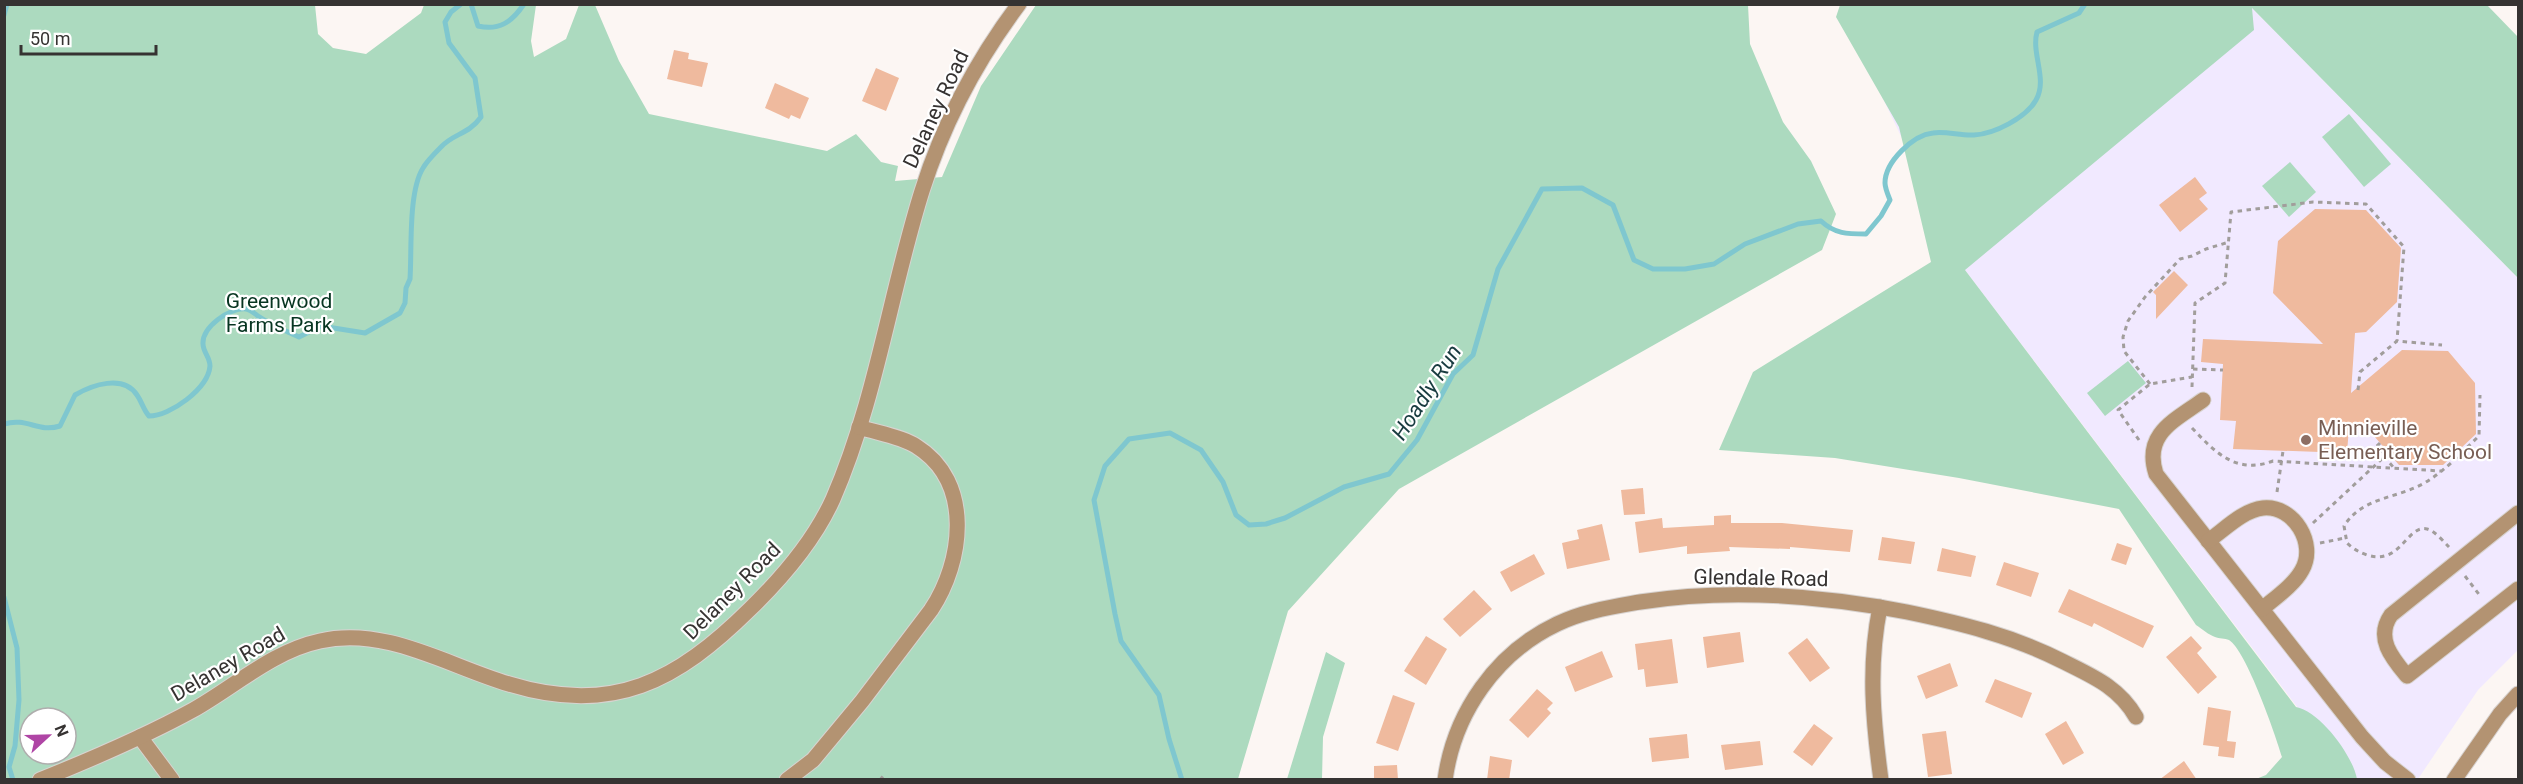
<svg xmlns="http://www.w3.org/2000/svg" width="2523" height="784" font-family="Roboto,sans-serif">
  <rect width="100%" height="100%" fill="#fcf6f3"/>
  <polygon fill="#f1e9ff" points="1846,4 2249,5 2518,278 2518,650 2478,690 2418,779 2352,779 1965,270 1842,13"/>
  <g fill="#acdabf" fill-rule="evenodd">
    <path d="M5,5H315L318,34L333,48L366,54L421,13L424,5H536L531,41L534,57L566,39L579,5H595L619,61L649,114L827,151L856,134L881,162L898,166L895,181L942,177L981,86L1036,5H1748L1750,44L1783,122L1811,161L1836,214L1822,250L1399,489L1288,611L1238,779L5,780ZM30,718H66V754H30Z"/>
    <path d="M2487,5L2518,37V278L2252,8L2254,30L1965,270L2296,707C2320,711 2353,756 2357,779H2256L2266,775L2282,757C2276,736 2246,650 2229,640C2225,638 2219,639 2215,637C2209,635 2202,629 2196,625L2119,509L1959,478L1835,458L1719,450L1753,372L1931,262L1899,127L1836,17L1840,5Z"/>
    <polygon points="2349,114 2391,164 2364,187 2322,137"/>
    <polygon points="2290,162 2316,192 2289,217 2262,186"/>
    <polygon points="2128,361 2146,383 2105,416 2087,393"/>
    <polygon points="1326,652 1345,663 1323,737 1322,779 1287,779"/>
  </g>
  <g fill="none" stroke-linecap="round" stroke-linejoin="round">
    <g stroke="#7fc7cf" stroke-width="5">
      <path d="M471,4L478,26C499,31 512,22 524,4"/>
      <polyline points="4,15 7,4"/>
      <path d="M4,424C27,417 38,433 60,426L75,395C92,385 123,374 137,395C142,402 143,409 149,416C170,416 208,389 210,366C210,357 203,352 203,344C202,327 230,307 246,309C251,310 254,313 258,316C271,325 284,330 299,337L321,326L365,333L400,313L405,303L406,288L410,279C412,250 408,192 423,168C427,161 435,153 441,147C454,133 468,135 481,117L475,78L449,43L445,22L451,12L461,4"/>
      <polyline points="4,597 17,648 19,700 15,746 9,767 13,780"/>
      <path d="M1182,780L1169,739L1159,695L1121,641L1115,614L1094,500L1105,466L1129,439L1170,433L1201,450L1223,482L1236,515L1249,525L1266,524L1285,518L1344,487L1389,474L1417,440L1453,374L1473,355L1498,269L1542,189L1582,188L1613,205L1634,260L1653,269H1685L1714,264L1745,244L1798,224L1821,221C1835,234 1847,234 1866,234L1881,216L1890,200C1888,195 1885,188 1885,183C1885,162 1913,135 1933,133C1946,131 1961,136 1974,135C1994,134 2026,118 2036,100C2048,79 2031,54 2037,32L2079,13L2085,4"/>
    </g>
  </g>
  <g fill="#efba9e">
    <polygon points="674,50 689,53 688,59 708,63 702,87 667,79"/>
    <polygon points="876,68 899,78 886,111 862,101"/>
    <polygon points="775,83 809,98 800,119 791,115 789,119 765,108"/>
    <polygon points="2195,177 2207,193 2199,199 2208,209 2180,232 2159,205"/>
    <polygon points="2315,209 2366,210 2401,248 2397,302 2366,332 2355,333 2351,393 2402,350 2448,351 2475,383 2476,434 2443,465 2399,465 2368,429 2349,427 2347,453 2233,449 2236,421 2220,420 2223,364 2201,362 2203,339 2323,344 2273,293 2278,241"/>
    <polygon points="2174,271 2188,285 2156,319 2156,295 2153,292"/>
    <polygon points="1643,488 1645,514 1624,515 1621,490"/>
    <polygon points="1731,515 1731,523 1782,523 1853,530 1850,552 1790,547 1790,549 1729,547 1730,551 1687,554 1687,546 1639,553 1635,522 1662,518 1663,528 1714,525 1714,516"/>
    <polygon points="1602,524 1610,560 1567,569 1562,543 1579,539 1577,530"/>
    <polygon points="1882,537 1915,542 1911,564 1878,560"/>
    <polygon points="2117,543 2132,548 2126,565 2111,560"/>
    <polygon points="1942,548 1976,556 1971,577 1937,571"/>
    <polygon points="1534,554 1545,574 1511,592 1500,572"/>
    <polygon points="2004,562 2039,573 2031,597 1996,585"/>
    <polygon points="2069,589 2154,626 2143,648 2094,623 2092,627 2058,612"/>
    <polygon points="1474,590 1492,609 1460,637 1443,619"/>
    <polygon points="1740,632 1744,662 1707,668 1703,637"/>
    <polygon points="1426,636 1447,649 1426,685 1404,671"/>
    <polygon points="2191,636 2202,648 2197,653 2217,677 2198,694 2166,657"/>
    <polygon points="1807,638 1830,668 1810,682 1788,653"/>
    <polygon points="1672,639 1678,683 1646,687 1644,669 1638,670 1635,644"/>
    <polygon points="1602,651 1613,677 1575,692 1565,667"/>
    <polygon points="1950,663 1958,686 1926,699 1917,676"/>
    <polygon points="1995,679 2032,693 2022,718 1985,702"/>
    <polygon points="1537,689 1553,703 1547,709 1551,713 1528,738 1509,720"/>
    <polygon points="1393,695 1415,703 1398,751 1376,743"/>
    <polygon points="2208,707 2231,711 2227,741 2236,742 2234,758 2218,756 2219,747 2203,745"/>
    <polygon points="2066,721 2084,753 2063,765 2045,734"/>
    <polygon points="1814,724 1833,738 1812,766 1793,752"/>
    <polygon points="1946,731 1952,774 1928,777 1922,734"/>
    <polygon points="1687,734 1689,758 1652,762 1649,738"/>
    <polygon points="1760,741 1763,765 1725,770 1721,745"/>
    <polygon points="1490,756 1512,760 1509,780 1487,780"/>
    <polygon points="2184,761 2197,780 2159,780"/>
    <polygon points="1397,765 1398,780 1374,780 1374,766"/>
  </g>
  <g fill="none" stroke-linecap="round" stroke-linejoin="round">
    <defs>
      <g id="minor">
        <path d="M2203,400C2174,421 2143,434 2156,474L2362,737L2385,762L2408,780"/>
        <path d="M2518,513L2391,615C2375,638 2392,658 2407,676L2518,589"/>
        <path d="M2208,541C2224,530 2243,510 2263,508C2294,505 2317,544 2302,570C2294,585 2275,598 2262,609"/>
        <path d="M1880,607C1868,666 1873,721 1881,780"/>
        <polyline points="140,737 172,780"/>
        <path d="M40,780C92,759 144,737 193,710C234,687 273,651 320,641C386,626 448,666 509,684C613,716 677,681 750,609C783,577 814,541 833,499C876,400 890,293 922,191C943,124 977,60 1019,4"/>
        <path d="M787,780L813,760L862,701L931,610C963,562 974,482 916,446C900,436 877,433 859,427"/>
        <path d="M1445,780C1454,713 1496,653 1557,624C1584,611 1612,607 1640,602C1730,588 1819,595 1907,612C1960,623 2013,636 2062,661C2092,676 2119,687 2136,717"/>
        <polyline points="2454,780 2500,714 2518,694"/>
      </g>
    </defs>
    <use href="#minor" stroke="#d8d3d0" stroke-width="17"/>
    <g stroke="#a19d9b" stroke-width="3" stroke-dasharray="4.5 4.5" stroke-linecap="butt">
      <polyline points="2193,369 2223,370"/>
      <polyline points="2150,384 2124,351 2123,337 2128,321 2145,297 2180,259 2192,256 2206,249 2229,242"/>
      <polyline points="2192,387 2195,303 2225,283 2231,212 2313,202 2366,204 2404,247 2397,341"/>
      <polyline points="2358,390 2360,372 2397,341 2442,345"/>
      <path d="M2192,428C2215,452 2236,475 2273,461L2441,471"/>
      <polyline points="2139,440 2118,410 2150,384 2192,377"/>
      <polyline points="2380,443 2376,447 2394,468"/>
      <polyline points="2277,492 2283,451"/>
      <polyline points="2313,523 2384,457"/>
      <polyline points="2320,543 2345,538"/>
      <path d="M2449,547C2443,541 2435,531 2427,529C2407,524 2401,566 2367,555C2359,552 2353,549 2347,543L2344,526C2363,496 2398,499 2426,482C2446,470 2462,452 2479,436L2480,395"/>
      <polyline points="2465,576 2481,597"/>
      <polyline points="880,780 884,775"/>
    </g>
    <use href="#minor" stroke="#b39372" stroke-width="15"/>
  </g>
  <circle fill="#8d6e63" stroke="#fff" stroke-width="2" cx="2306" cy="440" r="6"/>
  <g text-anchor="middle" stroke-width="4.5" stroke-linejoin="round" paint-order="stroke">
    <g font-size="21" fill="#363332" stroke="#fff">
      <text transform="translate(936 109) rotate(-65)" y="7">Delaney Road</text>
      <text transform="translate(1761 578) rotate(1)" y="7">Glendale Road</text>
      <text transform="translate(732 591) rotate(-45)" y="7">Delaney Road</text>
      <text transform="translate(228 664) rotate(-30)" y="7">Delaney Road</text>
    </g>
    <g font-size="21" fill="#073521" stroke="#fff">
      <text x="279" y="308">Greenwood<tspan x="279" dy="24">Farms Park</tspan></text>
    </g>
    <g font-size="21" fill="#785e54" stroke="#fff" text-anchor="start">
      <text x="2318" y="435">Minnieville<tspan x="2318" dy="24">Elementary School</tspan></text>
    </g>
    <g font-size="22" font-style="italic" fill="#183b3f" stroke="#fff">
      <text transform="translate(1426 392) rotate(-57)" y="8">Hoadly Run</text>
    </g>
  </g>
  <rect width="2523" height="784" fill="none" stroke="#363332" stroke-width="12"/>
  <g transform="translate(48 736) rotate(68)"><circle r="28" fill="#ffffff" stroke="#afadad" stroke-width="1.5"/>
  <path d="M0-4.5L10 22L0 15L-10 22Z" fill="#af45a5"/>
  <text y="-9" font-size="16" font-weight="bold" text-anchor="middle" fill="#363332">N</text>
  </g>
  <path d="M21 45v9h135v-9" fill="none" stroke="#363332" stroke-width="3"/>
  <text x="30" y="45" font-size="18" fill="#363332" stroke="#ffffff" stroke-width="4.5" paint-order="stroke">50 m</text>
</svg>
